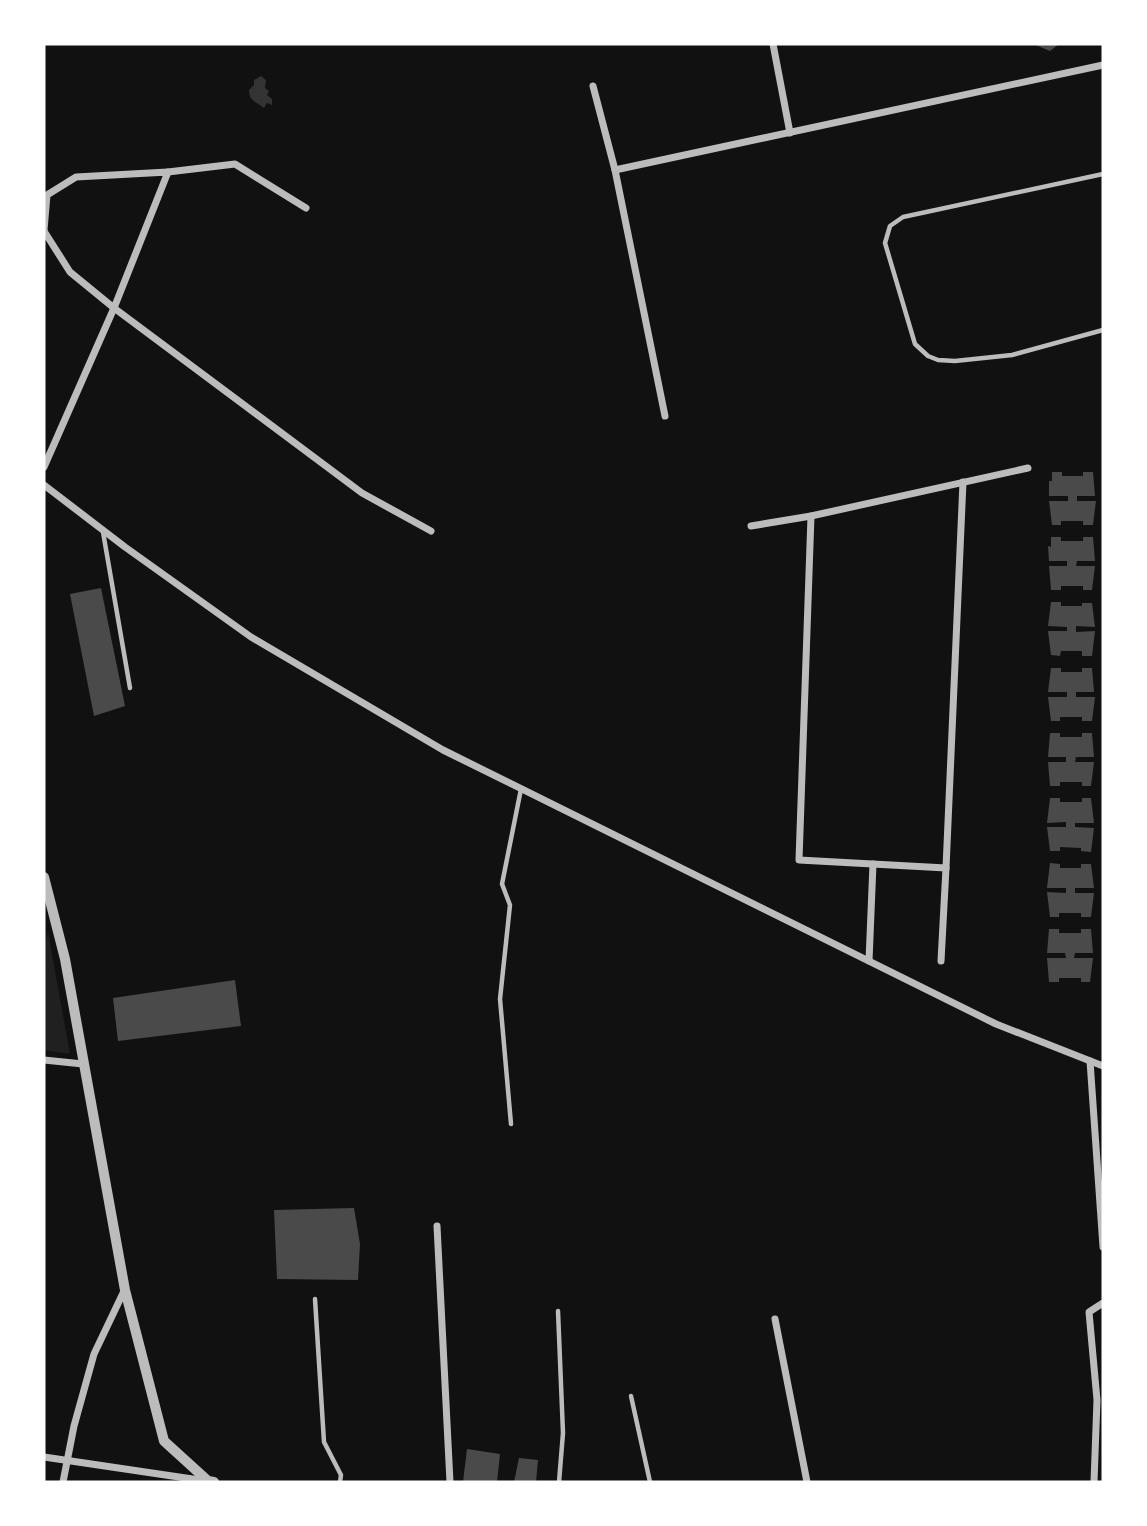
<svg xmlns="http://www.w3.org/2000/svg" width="1147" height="1526" font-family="Ubuntu,sans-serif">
  <rect width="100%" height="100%" fill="#111"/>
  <polygon fill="#202020" points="48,932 70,1054 44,1050 44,950"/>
  <path fill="#333" d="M261,76L266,80L265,88L269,91L267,95L272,99V105L267,103L264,108C256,102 249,101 249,90L254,85V80Z"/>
  <g fill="#4a4a4a">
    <polygon points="1033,44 1059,44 1050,51"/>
    <polygon points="1052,472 1062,472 1062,476 1083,476 1083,472 1093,472 1095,496 1077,496 1077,501 1096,501 1093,525 1083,525 1083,521 1061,521 1061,525 1052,525 1049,501 1068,501 1068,496 1049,496 1049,481 1052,481"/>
    <polygon points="1051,537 1061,537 1061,541 1083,541 1083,537 1093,537 1095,561 1077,561 1076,566 1095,566 1092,590 1083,590 1083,586 1061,586 1061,590 1051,590 1049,566 1067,566 1067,561 1049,561 1048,546 1051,547"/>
    <polygon points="101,588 125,706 94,716 70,594"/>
    <polygon points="1051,602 1061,602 1061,606 1082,606 1082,603 1092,603 1095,627 1076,626 1076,632 1095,631 1092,656 1082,656 1082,651 1061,651 1060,656 1051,655 1048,631 1067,631 1067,627 1048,626"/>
    <polygon points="1051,668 1061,668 1061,672 1082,672 1082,668 1092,668 1094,692 1076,692 1076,697 1095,697 1092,721 1082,721 1082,717 1060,717 1060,721 1051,721 1048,697 1067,697 1067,692 1048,692"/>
    <polygon points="1050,733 1060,733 1060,737 1082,737 1082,733 1092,733 1094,757 1076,757 1075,762 1094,762 1091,786 1082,786 1082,782 1060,782 1060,786 1050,786 1048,762 1066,762 1066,757 1048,757"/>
    <polygon points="1050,798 1060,798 1060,802 1082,802 1082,798 1091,798 1094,823 1075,823 1075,827 1094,828 1091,852 1081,851 1081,848 1060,847 1060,851 1050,851 1047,827 1066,827 1066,822 1047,823"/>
    <polygon points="1050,863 1060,864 1060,868 1081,868 1081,864 1091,864 1094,888 1075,888 1075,893 1094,893 1091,917 1081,917 1081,913 1059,913 1059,917 1050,917 1047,892 1066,893 1066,888 1047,888"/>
    <polygon points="1049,929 1059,929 1059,933 1081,933 1081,929 1091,929 1093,953 1075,953 1074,958 1093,958 1090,982 1081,982 1081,978 1059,978 1059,982 1049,982 1047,958 1066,958 1065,953 1047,953"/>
    <polygon points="235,980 241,1026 118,1041 113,998"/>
    <polygon points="354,1208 360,1244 358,1280 277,1279 274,1210"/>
    <polygon points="467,1449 500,1454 497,1482 463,1482"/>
    <polygon points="519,1458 538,1460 536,1482 514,1482"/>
  </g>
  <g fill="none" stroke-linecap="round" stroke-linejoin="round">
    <g stroke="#bcbcbc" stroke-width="4.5">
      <polyline points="1103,174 903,217 890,226 885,243 915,344 928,356 938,360 955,361 1012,355 1103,330"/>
      <polyline points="103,532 130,688"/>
      <polyline points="511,1124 500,999 510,905 502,884 521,789"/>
      <polyline points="315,1299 324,1442 341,1475 340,1482"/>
      <polyline points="558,1311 563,1433 559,1482"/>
      <polyline points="631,1396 650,1482"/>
    </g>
    <g stroke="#bcbcbc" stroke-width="7">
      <polyline points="773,44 790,133"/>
      <polyline points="593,86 615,170 665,416"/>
      <polyline points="615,170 1103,65"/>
      <polyline points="168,172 235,164 306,208"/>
      <polyline points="44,230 47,195 76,177 168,172 114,308 44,467"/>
      <polyline points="44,231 70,272 114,308 362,493 431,531"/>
      <polyline points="44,485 125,547 251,637 443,750 996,1024 1103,1066"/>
      <polyline points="811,516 799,860 946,868 963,482"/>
      <polyline points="751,526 811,516 1028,468"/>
      <polyline points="869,961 873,864"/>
      <polyline points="941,961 946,868"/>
      <polyline points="44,1060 83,1064"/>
      <polyline points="1090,1061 1103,1247"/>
      <polyline points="437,1226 450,1482"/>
      <polyline points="775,1319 807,1482"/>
      <polyline points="44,1457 206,1481"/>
      <polyline points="63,1482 74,1426 94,1354 124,1291"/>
      <polyline points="1094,1482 1097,1400 1089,1312 1103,1303"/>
    </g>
    <polyline stroke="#bcbcbc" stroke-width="10" points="44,877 65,959 125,1290 164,1441 208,1481 214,1482"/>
  </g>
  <rect width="1147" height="1526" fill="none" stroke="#ffffff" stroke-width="91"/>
</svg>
